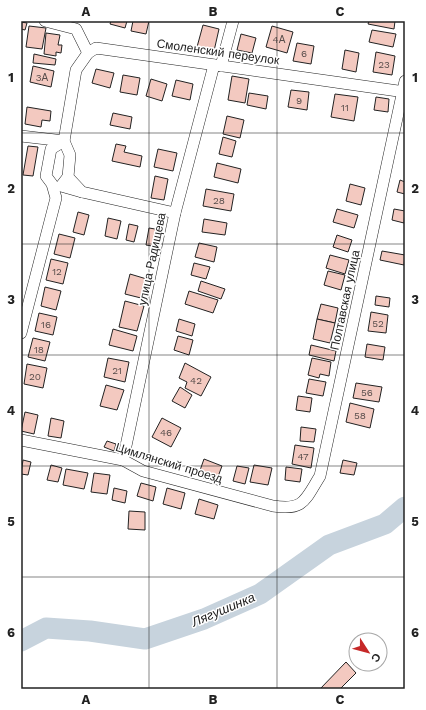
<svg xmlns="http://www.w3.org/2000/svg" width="426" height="710" font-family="'Work Sans',sans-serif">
  <rect width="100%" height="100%" fill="#fff"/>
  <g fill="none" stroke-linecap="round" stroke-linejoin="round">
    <polyline stroke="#c7d3dd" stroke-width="21" points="21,641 46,628 90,631 145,639 204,619 260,594 329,545 385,524 405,507"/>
  </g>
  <g fill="#f3c9c0" stroke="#222">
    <polygon points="111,21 127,21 125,28 110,24"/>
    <polygon points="133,21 149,21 146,34 131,31"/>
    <polygon points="369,21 395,21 394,29 368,24"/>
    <polygon points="21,22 27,23 25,30 21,29"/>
    <polygon points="203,25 219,29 214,51 197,47"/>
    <polygon points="29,26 46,28 42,49 26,47"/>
    <polygon points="272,26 293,32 287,53 266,47"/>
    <polygon points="372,30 396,34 393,47 369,42"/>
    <polygon points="46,33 60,35 58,45 62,45 61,53 56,52 56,56 44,54"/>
    <polygon points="241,34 256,38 252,53 237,50"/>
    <polygon points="297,43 314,46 311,64 293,61"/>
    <polygon points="345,50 359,53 356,72 342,69"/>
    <polygon points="376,52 395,56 392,75 373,72"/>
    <polygon points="34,54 56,59 55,65 33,63"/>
    <polygon points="33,66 54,71 51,87 30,82"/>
    <polygon points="96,69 114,73 110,88 92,83"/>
    <polygon points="123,75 140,78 137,95 120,92"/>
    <polygon points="232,76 249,79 245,103 228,100"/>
    <polygon points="151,79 167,84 162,101 146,96"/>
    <polygon points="176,80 193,84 190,100 172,96"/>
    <polygon points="291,90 309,92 307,110 288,107"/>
    <polygon points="249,93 268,96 266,109 247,105"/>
    <polygon points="335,94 358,97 354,121 331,117"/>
    <polygon points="376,97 389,99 388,112 374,110"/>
    <polygon points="27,107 51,111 50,121 42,120 41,127 25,124"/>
    <polygon points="113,113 132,117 130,129 110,125"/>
    <polygon points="227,116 244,120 240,138 223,134"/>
    <polygon points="223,137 236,141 232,157 219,154"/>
    <polygon points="116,144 126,146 124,152 142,156 140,167 112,161"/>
    <polygon points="28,146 38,147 33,176 23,175"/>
    <polygon points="158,149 177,153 173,171 154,167"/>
    <polygon points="217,163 241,169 238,183 214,177"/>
    <polygon points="155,176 168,179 164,200 151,198"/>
    <polygon points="400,180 405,182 405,194 397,192"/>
    <polygon points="350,184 365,188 361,205 346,201"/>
    <polygon points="206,189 234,194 231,211 203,206"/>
    <polygon points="337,209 358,215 354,228 333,222"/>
    <polygon points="394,209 405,211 404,223 392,220"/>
    <polygon points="78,212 89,215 84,235 73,232"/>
    <polygon points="108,218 121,221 117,239 105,236"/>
    <polygon points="204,219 227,223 225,235 202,232"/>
    <polygon points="129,224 138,226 134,242 126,240"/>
    <polygon points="149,228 161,230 158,247 146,245"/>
    <polygon points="59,234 75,238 70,258 54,254"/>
    <polygon points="337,235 352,240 348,252 333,247"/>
    <polygon points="199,243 217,247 214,262 195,257"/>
    <polygon points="382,251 405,255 404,265 380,260"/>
    <polygon points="330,255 349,260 345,274 326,268"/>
    <polygon points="51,259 68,263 63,284 46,280"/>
    <polygon points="194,263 210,267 206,279 191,275"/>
    <polygon points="328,271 345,275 341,290 324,285"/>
    <polygon points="130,274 150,280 145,299 125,294"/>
    <polygon points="201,281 225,289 221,299 198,291"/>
    <polygon points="45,287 61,291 56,310 41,306"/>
    <polygon points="189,291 218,300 213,313 185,304"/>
    <polygon points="376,296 390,298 389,307 375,305"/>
    <polygon points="125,301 144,306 137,331 119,327"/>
    <polygon points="321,304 338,308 335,323 317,319"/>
    <polygon points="371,312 388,315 386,333 368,331"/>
    <polygon points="39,313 57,317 53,335 35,331"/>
    <polygon points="179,319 195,324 192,336 176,331"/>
    <polygon points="317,319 335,323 330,343 313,339"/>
    <polygon points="113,329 137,336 133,351 109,345"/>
    <polygon points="178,336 193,340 189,355 174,350"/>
    <polygon points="33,338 50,342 45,361 28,357"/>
    <polygon points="367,344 385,347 383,360 365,357"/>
    <polygon points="311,345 336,351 334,361 309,355"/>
    <polygon points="108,358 129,362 125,382 104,377"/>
    <polygon points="312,358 331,362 329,376 320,374 319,378 308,375"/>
    <polygon points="185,363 211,377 201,396 185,388 187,382 179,378"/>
    <polygon points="27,364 47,368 43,388 24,384"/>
    <polygon points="309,379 326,382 323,396 306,393"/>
    <polygon points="356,383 382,387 379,402 353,398"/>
    <polygon points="106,385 124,390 117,410 100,406"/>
    <polygon points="180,387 192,395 185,408 172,401"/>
    <polygon points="298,396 312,398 310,412 296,410"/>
    <polygon points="350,403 374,409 370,428 346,422"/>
    <polygon points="25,412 38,415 34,434 21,431"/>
    <polygon points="51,418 64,421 61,438 48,436"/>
    <polygon points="162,418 181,428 171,447 152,437"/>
    <polygon points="301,427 316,429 314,442 300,441"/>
    <polygon points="107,441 116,444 114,451 104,447"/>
    <polygon points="295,445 314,448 311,468 292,464"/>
    <polygon points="204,459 222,466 216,482 198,476"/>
    <polygon points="23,460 31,462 28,475 21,474"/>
    <polygon points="343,460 357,463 354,475 340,473"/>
    <polygon points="51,465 62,468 58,482 47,480"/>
    <polygon points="254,465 272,468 268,485 250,482"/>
    <polygon points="237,466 249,468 245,484 233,481"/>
    <polygon points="286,467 302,469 300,482 285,480"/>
    <polygon points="66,469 88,473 84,489 63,485"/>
    <polygon points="94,473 110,475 107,494 91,492"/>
    <polygon points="141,483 156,487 153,501 137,496"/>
    <polygon points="114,488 127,491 125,503 112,500"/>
    <polygon points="167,488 185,493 181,509 163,504"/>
    <polygon points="199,499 218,505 214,519 195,514"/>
    <polygon points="129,511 145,512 145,530 128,529"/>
    <polygon points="346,662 356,673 340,689 320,689"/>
  </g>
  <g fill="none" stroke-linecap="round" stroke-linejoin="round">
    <defs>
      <g id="minor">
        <polyline points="45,21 76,29 88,53 96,48 405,92"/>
        <polyline points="221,66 233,21"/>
        <polyline points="21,136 64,141 70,155 68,177 82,192 175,213"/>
        <polyline points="68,177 61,186 82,192"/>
        <polyline points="21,333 56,198 52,184 46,176 51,149 64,141 76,70 88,53"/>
        <path d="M21,440L123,460L143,471L273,506C304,511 305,500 320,476L405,81"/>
        <polyline points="123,460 175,213 214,65"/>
      </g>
    </defs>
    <use href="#minor" stroke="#222" stroke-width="12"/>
    <use href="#minor" stroke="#fff" stroke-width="11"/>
  </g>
  <path fill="none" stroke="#222" stroke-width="1" stroke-opacity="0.55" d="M149,21V689M277,21V689M21,133H405M21,244H405M21,355H405M21,466H405M21,577H405"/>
  <g text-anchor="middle" stroke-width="3" stroke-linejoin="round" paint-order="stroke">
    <g font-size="10" fill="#564c4a">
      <text x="279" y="43">4А</text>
      <text x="304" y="57">6</text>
      <text x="384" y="68">23</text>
      <text x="42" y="81">3А</text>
      <text x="299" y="104">9</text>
      <text x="345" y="111">11</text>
      <text x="219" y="204">28</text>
      <text x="57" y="275">12</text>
      <text x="378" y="327">52</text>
      <text x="46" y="328">16</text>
      <text x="39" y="353">18</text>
      <text x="117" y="374">21</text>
      <text x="35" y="380">20</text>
      <text x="196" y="384">42</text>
      <text x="367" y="396">56</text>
      <text x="360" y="419">58</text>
      <text x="166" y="436">46</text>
      <text x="303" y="460">47</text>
    </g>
    <g font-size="12" fill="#222" stroke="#fff">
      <text transform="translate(218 52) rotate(8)" y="4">Смоленский переулок</text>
      <text transform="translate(152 259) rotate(-78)" y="4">улица Радищева</text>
      <text transform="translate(345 300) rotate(-78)" y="4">Полтавская улица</text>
      <text transform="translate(169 463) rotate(17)" y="4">Цимлянский проезд</text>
    </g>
    <g font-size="13" font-style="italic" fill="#222" stroke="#fff">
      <text transform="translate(223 609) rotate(-23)" y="5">Лягушинка</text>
    </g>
  </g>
  <rect width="426" height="710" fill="none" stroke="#ffffff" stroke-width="44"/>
  <g transform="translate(368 652) rotate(126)"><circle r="19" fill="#ffffff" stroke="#a7a7a7"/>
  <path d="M0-3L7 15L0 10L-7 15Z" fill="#c62828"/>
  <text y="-6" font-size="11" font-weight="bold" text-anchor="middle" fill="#222222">С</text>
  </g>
  <rect x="22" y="22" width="382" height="666" fill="none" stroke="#222" stroke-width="1.5"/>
  <g font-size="13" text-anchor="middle" font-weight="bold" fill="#222">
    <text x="86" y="16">A</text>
    <text x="213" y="16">B</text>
    <text x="340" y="16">C</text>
    <text x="11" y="82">1</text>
    <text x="415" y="82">1</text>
    <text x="11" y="193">2</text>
    <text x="415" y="193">2</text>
    <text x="11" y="304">3</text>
    <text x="415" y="304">3</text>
    <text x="11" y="415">4</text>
    <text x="415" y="415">4</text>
    <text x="11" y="526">5</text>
    <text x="415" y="526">5</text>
    <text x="11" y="637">6</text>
    <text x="415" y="637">6</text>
    <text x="86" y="704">A</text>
    <text x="213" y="704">B</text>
    <text x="340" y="704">C</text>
  </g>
</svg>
